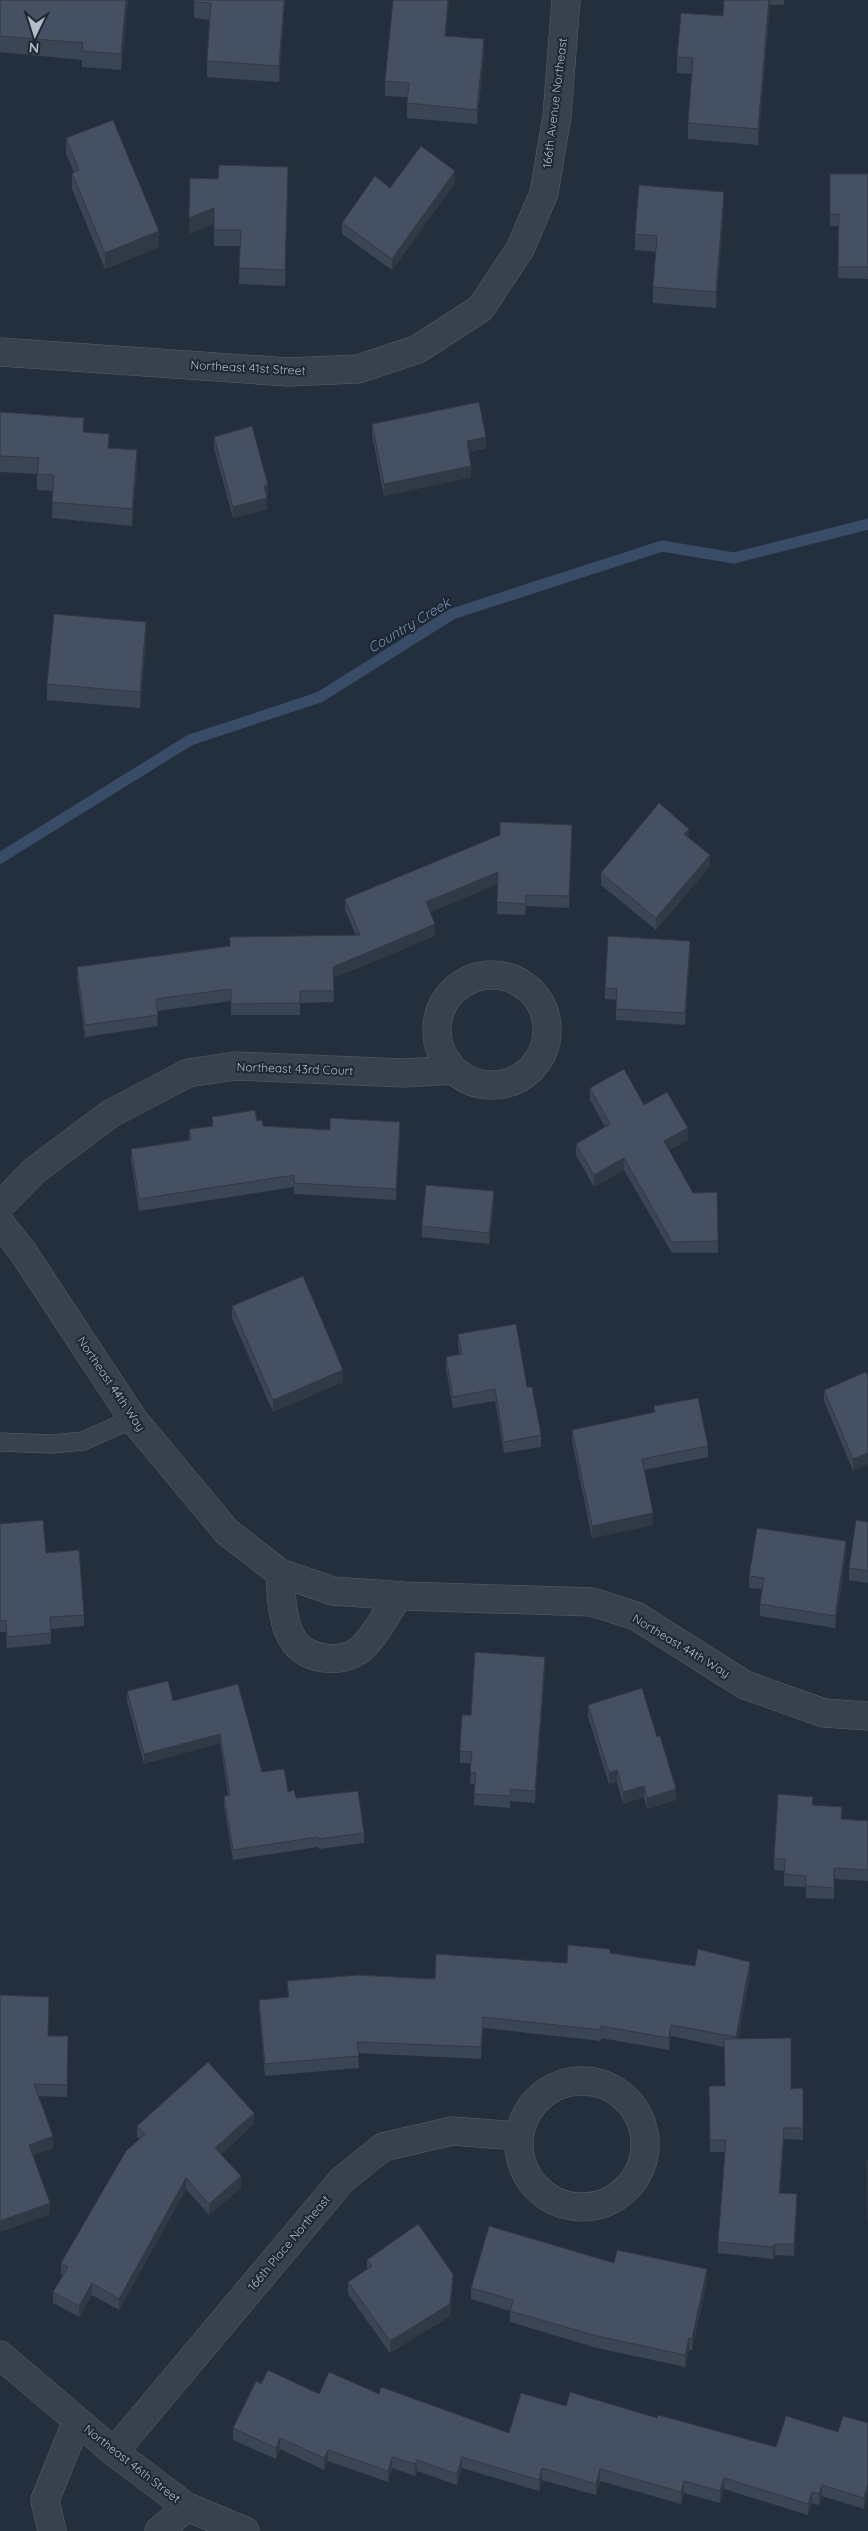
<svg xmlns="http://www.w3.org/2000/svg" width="868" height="2531" font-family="Quicksand,sans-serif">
  <rect width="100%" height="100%" fill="#242f3e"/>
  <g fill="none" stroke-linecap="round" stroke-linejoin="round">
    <polyline stroke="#394c67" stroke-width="11" points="0,858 190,740 320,697 452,614 662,546 734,558 868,524"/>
    <defs>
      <polyline id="service" points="0,1442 52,1444 83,1441 133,1419"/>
      <g id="minor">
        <polyline points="0,352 288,372 358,369 418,349 481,308 520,249 544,193 557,116 566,0"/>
        <circle cx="492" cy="1030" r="55"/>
        <polyline points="0,1206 34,1171 110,1114 188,1073 236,1066 404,1073 454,1070"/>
        <polyline points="0,1223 23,1252 133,1419 227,1532 280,1573 333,1591 404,1596 592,1602 636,1616 745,1685 824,1713 868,1716"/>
        <path d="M280,1573C282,1607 281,1653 325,1658C337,1660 351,1657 361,1649C376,1635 387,1613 398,1596"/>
        <circle cx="582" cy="2144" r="63"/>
        <polyline points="0,2355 114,2452 187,2507 245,2531"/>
        <polyline points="114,2452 342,2180 383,2147 452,2131 518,2136"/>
        <polyline points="52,2531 45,2500 77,2421"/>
        <polyline points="159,2531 187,2507"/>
      </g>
    </defs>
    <use href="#service" stroke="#565f6c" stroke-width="19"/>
    <use href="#minor" stroke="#565f6c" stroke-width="29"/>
    <use href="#service" stroke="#38414e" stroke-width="18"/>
    <use href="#minor" stroke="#38414e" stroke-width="28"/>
  </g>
  <g fill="#3b4654">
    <polygon points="0,0 128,0 121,70 82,67 82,60 0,52"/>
    <polygon points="194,0 285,0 279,82 207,77 207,61 209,20 194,18"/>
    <polygon points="724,0 784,0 784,5 770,5 758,145 688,139 688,123 692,74 677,73 677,57 723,16"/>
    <polygon points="446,36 484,54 477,124 407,118 407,97 385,96 385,81"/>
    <polygon points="66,138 159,247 105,269 72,189 72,173 74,172 66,154"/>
    <polygon points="830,174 868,174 868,279 838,278 839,226 830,226"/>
    <polygon points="455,183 392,270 342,234 342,223 390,188"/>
    <polygon points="288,184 285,286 239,284 240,246 214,246 214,224 189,234"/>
    <polygon points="724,208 716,308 653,303 653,287 656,252 635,250 635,234"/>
    <polygon points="0,412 84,432 137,466 132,526 52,518 53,491 37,490 37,474 0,472"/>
    <polygon points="372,424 486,448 469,452 471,477 384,496 372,435"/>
    <polygon points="214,437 268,496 267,496 267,509 233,518 214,448"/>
    <polygon points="146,639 140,708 47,700 47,684"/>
    <polygon points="572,837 569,908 526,906 525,915 497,914 498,884 430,912 435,936 333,978 334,1002 300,1003 300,1015 231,1015 231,1001 157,1011 158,1026 85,1037 77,979 77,967 356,935 345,910 345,899"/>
    <polygon points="689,838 710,866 656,930 601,885 601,873"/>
    <polygon points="690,953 685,1025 616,1020 616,1000 605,999 605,988"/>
    <polygon points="590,1088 644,1105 688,1140 669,1150 693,1193 717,1192 718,1253 672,1253 624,1170 594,1187 576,1155 576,1144 605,1127 590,1100"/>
    <polygon points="212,1117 257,1121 263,1126 330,1130 400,1134 396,1200 294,1194 294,1187 139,1211 131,1161 131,1149 189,1140 189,1129 212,1126"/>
    <polygon points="494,1203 489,1244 422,1237 422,1226"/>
    <polygon points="232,1306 343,1382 273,1412 232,1318"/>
    <polygon points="458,1334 527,1387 541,1435 541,1447 504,1453 495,1401 453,1408 446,1369 446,1357 460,1355 458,1345"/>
    <polygon points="868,1377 853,1471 824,1401 824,1390"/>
    <polygon points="654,1406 708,1446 708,1457 644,1470 653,1525 592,1538 572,1441 572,1430 654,1413"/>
    <polygon points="868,1522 868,1583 849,1580 849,1568"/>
    <polygon points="0,1524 46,1553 84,1615 84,1626 51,1629 51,1644 7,1648 6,1632 0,1632"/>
    <polygon points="846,1553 835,1628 760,1616 760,1604 762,1589 749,1588 749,1576"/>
    <polygon points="545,1668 535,1803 510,1801 510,1808 474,1805 475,1784 470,1784 471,1763 460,1763 460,1746 471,1715"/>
    <polygon points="238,1684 262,1772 296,1798 364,1833 364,1843 319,1849 318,1847 233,1860 224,1806 224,1796 228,1795 220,1743 144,1764 127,1701 127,1691 173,1701"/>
    <polygon points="588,1705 676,1800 647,1809 644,1797 623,1804 617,1782 609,1784 588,1717"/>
    <polygon points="813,1805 842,1819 868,1821 868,1881 834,1879 834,1899 806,1898 806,1887 784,1886 784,1871 774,1870 774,1859"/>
    <polygon points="610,1953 750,1974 738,2039 791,2089 803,2088 803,2140 784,2139 780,2193 797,2205 794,2256 775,2255 773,2259 718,2253 718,2242 725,2152 710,2152 709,2086 725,2086 724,2047 671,2036 669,2050 601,2038 601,2041 483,2028 481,2059 358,2053 359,2068 265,2076 259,2011 259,2000 288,1997 287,1981 435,1979 567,1963"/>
    <polygon points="49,2008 48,2036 68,2048 67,2097 38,2096 53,2148 33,2155 50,2214 0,2232"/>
    <polygon points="254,2124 221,2154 241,2188 209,2215 186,2189 119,2310 92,2295 79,2317 53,2303 53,2292 63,2275 61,2274 61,2263 140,2139 137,2137 137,2126"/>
    <polygon points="367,2260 453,2285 450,2316 390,2353 348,2294 348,2282 367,2269"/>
    <polygon points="614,2263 707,2280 692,2350 689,2350 685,2367 597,2348 510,2322 510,2311 471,2299 471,2288"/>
    <polygon points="261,2384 319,2394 379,2394 509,2433 566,2406 657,2418 776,2447 838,2432 868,2423 864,2509 822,2496 819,2505 812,2503 808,2515 724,2489 720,2503 684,2493 681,2504 600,2481 596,2495 542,2480 539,2491 462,2468 457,2485 417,2471 415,2476 392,2468 388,2482 328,2461 324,2470 280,2449 276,2459 233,2440 233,2428"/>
  </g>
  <g fill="#303945">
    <polygon points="126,0 128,0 121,70 121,54"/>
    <polygon points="284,0 285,0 279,82 279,66"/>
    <polygon points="448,0 449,0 445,50 445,36"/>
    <polygon points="769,0 770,0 770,5 758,145 758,129"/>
    <polygon points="484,39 484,54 477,124 477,110"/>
    <polygon points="288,167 288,184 285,286 285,270"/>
    <polygon points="455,171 455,183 392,270 392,259"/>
    <polygon points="724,192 724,208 716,308 716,292"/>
    <polygon points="214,208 214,224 189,234 189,218"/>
    <polygon points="159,231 159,247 105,269 105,253"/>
    <polygon points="486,437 486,448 467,452 467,441"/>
    <polygon points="137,450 137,466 132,526 132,509"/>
    <polygon points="471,466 471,477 384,496 384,484"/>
    <polygon points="268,485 268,496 264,497 264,486"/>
    <polygon points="267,498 267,509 233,518 233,507"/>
    <polygon points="146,622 146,639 140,708 140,692"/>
    <polygon points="689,829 689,840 684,834"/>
    <polygon points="710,855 710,866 656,930 656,918"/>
    <polygon points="498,872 498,884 426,914 426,902"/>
    <polygon points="435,924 435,936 333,978 333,967"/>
    <polygon points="690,941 690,953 685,1025 685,1013"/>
    <polygon points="400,1122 400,1134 396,1200 396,1189"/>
    <polygon points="688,1128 688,1140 664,1153 664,1141"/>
    <polygon points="624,1158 624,1170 594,1187 594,1175"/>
    <polygon points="494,1191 494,1203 489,1244 489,1233"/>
    <polygon points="343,1370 343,1382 273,1412 273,1400"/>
    <polygon points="868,1453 868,1464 853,1471 853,1459"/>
    <polygon points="653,1513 653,1525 592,1538 592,1526"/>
    <polygon points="846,1541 846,1553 835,1628 835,1616"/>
    <polygon points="545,1657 545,1668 535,1803 535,1791"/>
    <polygon points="220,1734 220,1743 144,1764 144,1754"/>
    <polygon points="617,1770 617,1782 609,1784 609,1773"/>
    <polygon points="644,1786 644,1797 623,1804 623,1792"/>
    <polygon points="676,1789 676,1800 647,1809 647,1798"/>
    <polygon points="750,1962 750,1974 736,2049 736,2037"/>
    <polygon points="671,2025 671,2036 669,2050 669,2038"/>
    <polygon points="254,2113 254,2124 215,2159 215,2148"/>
    <polygon points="784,2128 784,2139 779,2204 779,2193"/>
    <polygon points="53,2136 53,2148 29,2156 29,2145"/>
    <polygon points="241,2176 241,2188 209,2215 209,2204"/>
    <polygon points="186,2178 186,2189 119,2310 119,2299"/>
    <polygon points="797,2194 797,2205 794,2256 794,2244"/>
    <polygon points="50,2203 50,2214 0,2232 0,2221"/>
    <polygon points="775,2244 775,2255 773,2259 773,2247"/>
    <polygon points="707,2269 707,2280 692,2350 692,2339"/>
    <polygon points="453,2274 453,2285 450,2316 390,2353 390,2341"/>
    <polygon points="92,2283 92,2295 79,2317 79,2306"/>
    <polygon points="689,2338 689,2350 685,2367 685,2355"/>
    <polygon points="280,2438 280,2449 276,2459 276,2448"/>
    <polygon points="328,2450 328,2461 324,2470 324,2458"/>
    <polygon points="392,2457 392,2468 388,2482 388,2471"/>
    <polygon points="462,2457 462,2468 457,2485 457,2474"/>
    <polygon points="417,2460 417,2471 415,2476 415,2464"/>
    <polygon points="542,2468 542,2480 539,2491 539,2480"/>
    <polygon points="600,2469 600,2481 596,2495 596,2484"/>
    <polygon points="724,2478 724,2489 720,2503 720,2491"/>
    <polygon points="684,2481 684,2493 681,2504 681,2492"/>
    <polygon points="868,2484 868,2495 864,2509 864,2498"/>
    <polygon points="822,2485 822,2496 819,2505 819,2494"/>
    <polygon points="812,2492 812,2503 808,2515 808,2504"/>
  </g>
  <g fill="#455162" stroke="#303945">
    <polygon points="0,0 126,0 121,54 82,51 83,43 0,36"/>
    <polygon points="194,0 284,0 279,66 207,61 211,3 194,2"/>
    <polygon points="393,0 448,0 445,36 484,39 477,110 407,103 409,83 385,81"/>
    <polygon points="724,0 769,0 758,129 688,123 693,58 677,57 681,13 723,16"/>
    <polygon points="113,120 159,231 105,253 72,173 79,170 66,138"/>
    <polygon points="421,146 455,171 392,259 342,223 375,176 390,188"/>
    <polygon points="219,165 288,167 285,270 239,268 241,230 214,230 214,208 189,218 190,178 218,179"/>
    <polygon points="830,174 868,174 868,267 838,267 839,214 830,214"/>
    <polygon points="639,185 724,192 716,292 653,287 657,236 635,234"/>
    <polygon points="479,402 486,437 467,441 471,466 384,484 372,424"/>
    <polygon points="0,412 84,418 83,432 109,434 108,448 137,450 132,509 52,502 54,475 37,474 39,458 0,456"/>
    <polygon points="252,426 268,485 264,486 267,498 233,507 214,437"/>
    <polygon points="54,614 146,622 140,692 47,684"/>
    <polygon points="659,803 689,829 684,834 710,855 656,918 601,873"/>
    <polygon points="500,822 572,825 569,896 526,895 525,904 497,902 498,872 426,902 435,924 333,967 334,991 300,991 300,1003 231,1004 231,989 156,999 158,1015 85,1025 77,967 230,946 230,937 360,935 345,899 500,835"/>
    <polygon points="608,936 690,941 685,1013 616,1009 617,989 605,988"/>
    <polygon points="624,1069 644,1105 667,1092 688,1128 664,1141 693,1193 717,1192 718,1241 672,1242 624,1158 594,1175 576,1144 610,1124 590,1088"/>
    <polygon points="255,1110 257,1121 262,1120 263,1126 330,1130 330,1118 400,1122 396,1189 294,1183 294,1175 139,1199 131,1149 191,1140 189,1129 213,1126 212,1117"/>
    <polygon points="426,1185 494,1191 489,1233 422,1226"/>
    <polygon points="303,1276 343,1370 273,1400 232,1306"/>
    <polygon points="516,1324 527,1387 532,1387 541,1435 504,1442 495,1389 453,1397 446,1357 462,1354 458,1334"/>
    <polygon points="866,1372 868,1377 868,1453 853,1459 824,1390"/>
    <polygon points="698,1398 708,1446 642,1459 653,1513 592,1526 572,1430 655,1412 654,1406"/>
    <polygon points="43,1520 46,1553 79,1550 84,1615 50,1617 51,1633 7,1637 6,1620 0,1621 0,1524"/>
    <polygon points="856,1520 868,1522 868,1571 849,1568"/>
    <polygon points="757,1528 846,1541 835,1616 760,1604 764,1578 749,1576"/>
    <polygon points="475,1652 545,1657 535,1791 510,1789 510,1796 474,1794 476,1773 470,1772 472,1752 460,1751 460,1746 462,1715 471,1715"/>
    <polygon points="168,1681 173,1701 238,1684 262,1772 284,1769 288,1792 294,1790 296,1798 358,1791 364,1833 319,1839 318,1837 233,1850 224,1796 230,1795 220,1734 144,1754 127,1691"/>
    <polygon points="642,1688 657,1737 660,1736 676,1789 647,1798 644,1786 623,1792 617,1770 609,1773 588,1705"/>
    <polygon points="778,1794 813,1797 812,1805 842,1807 841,1819 868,1821 868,1870 834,1868 834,1888 806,1886 806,1876 784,1874 785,1859 774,1859"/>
    <polygon points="568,1945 610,1949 610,1953 695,1966 698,1949 750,1962 736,2037 671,2025 669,2038 601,2026 601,2030 483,2017 481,2047 357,2042 359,2056 265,2064 259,2000 289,1997 287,1981 358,1975 435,1979 436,1954 567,1963"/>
    <polygon points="0,1995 49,1997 48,2036 68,2036 67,2085 34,2084 53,2136 29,2145 50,2203 0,2221"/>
    <polygon points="791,2038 791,2089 803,2088 803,2128 784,2128 779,2193 797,2194 794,2244 775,2244 773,2247 718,2242 726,2140 710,2140 709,2086 725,2086 724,2039"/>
    <polygon points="208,2062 254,2113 215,2148 241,2176 209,2204 186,2178 119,2299 92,2283 79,2306 53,2292 68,2267 61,2263 126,2151 145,2134 137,2126"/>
    <polygon points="868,2160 868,2220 867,2161"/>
    <polygon points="418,2224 453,2274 450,2304 390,2341 348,2282 372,2266 367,2260"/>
    <polygon points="489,2226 614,2263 617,2250 707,2269 692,2339 689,2338 685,2355 597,2336 510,2311 513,2300 471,2288"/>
    <polygon points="268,2370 319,2394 329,2372 379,2394 381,2387 509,2433 521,2393 566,2406 570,2392 657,2418 658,2415 776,2447 786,2416 838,2432 843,2416 868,2423 868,2484 864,2498 822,2485 819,2494 812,2492 808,2504 724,2478 720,2491 684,2481 681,2492 600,2469 596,2484 542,2468 539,2480 462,2457 457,2474 417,2460 415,2464 392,2457 388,2471 328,2450 324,2458 280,2438 276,2448 233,2428 256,2381 261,2384"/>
  </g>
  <g text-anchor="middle" stroke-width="4" stroke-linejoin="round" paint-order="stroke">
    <g font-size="12" fill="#b4bcc9" stroke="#1d2633">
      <text transform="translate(555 103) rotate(-83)" y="4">166th Avenue Northeast</text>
      <text transform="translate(248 368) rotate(3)" y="4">Northeast 41st Street</text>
      <text transform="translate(295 1069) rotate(2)" y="4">Northeast 43rd Court</text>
      <text transform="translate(111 1384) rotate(56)" y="4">Northeast 44th Way</text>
      <text transform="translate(681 1646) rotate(31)" y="4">Northeast 44th Way</text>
      <text transform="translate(289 2243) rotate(-50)" y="4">166th Place Northeast</text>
      <text transform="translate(132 2464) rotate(38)" y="4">Northeast 46th Street</text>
    </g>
    <g font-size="14" font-style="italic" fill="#7c92b1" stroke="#1d2633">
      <text transform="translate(409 625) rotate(-31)" y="5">Country Creek</text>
    </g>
  </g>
  <g transform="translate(35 35) rotate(184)" stroke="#1d2633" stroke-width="4" paint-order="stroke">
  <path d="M0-4L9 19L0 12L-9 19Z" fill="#b4bcc9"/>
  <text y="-8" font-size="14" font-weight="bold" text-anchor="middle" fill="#b4bcc9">N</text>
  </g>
</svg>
